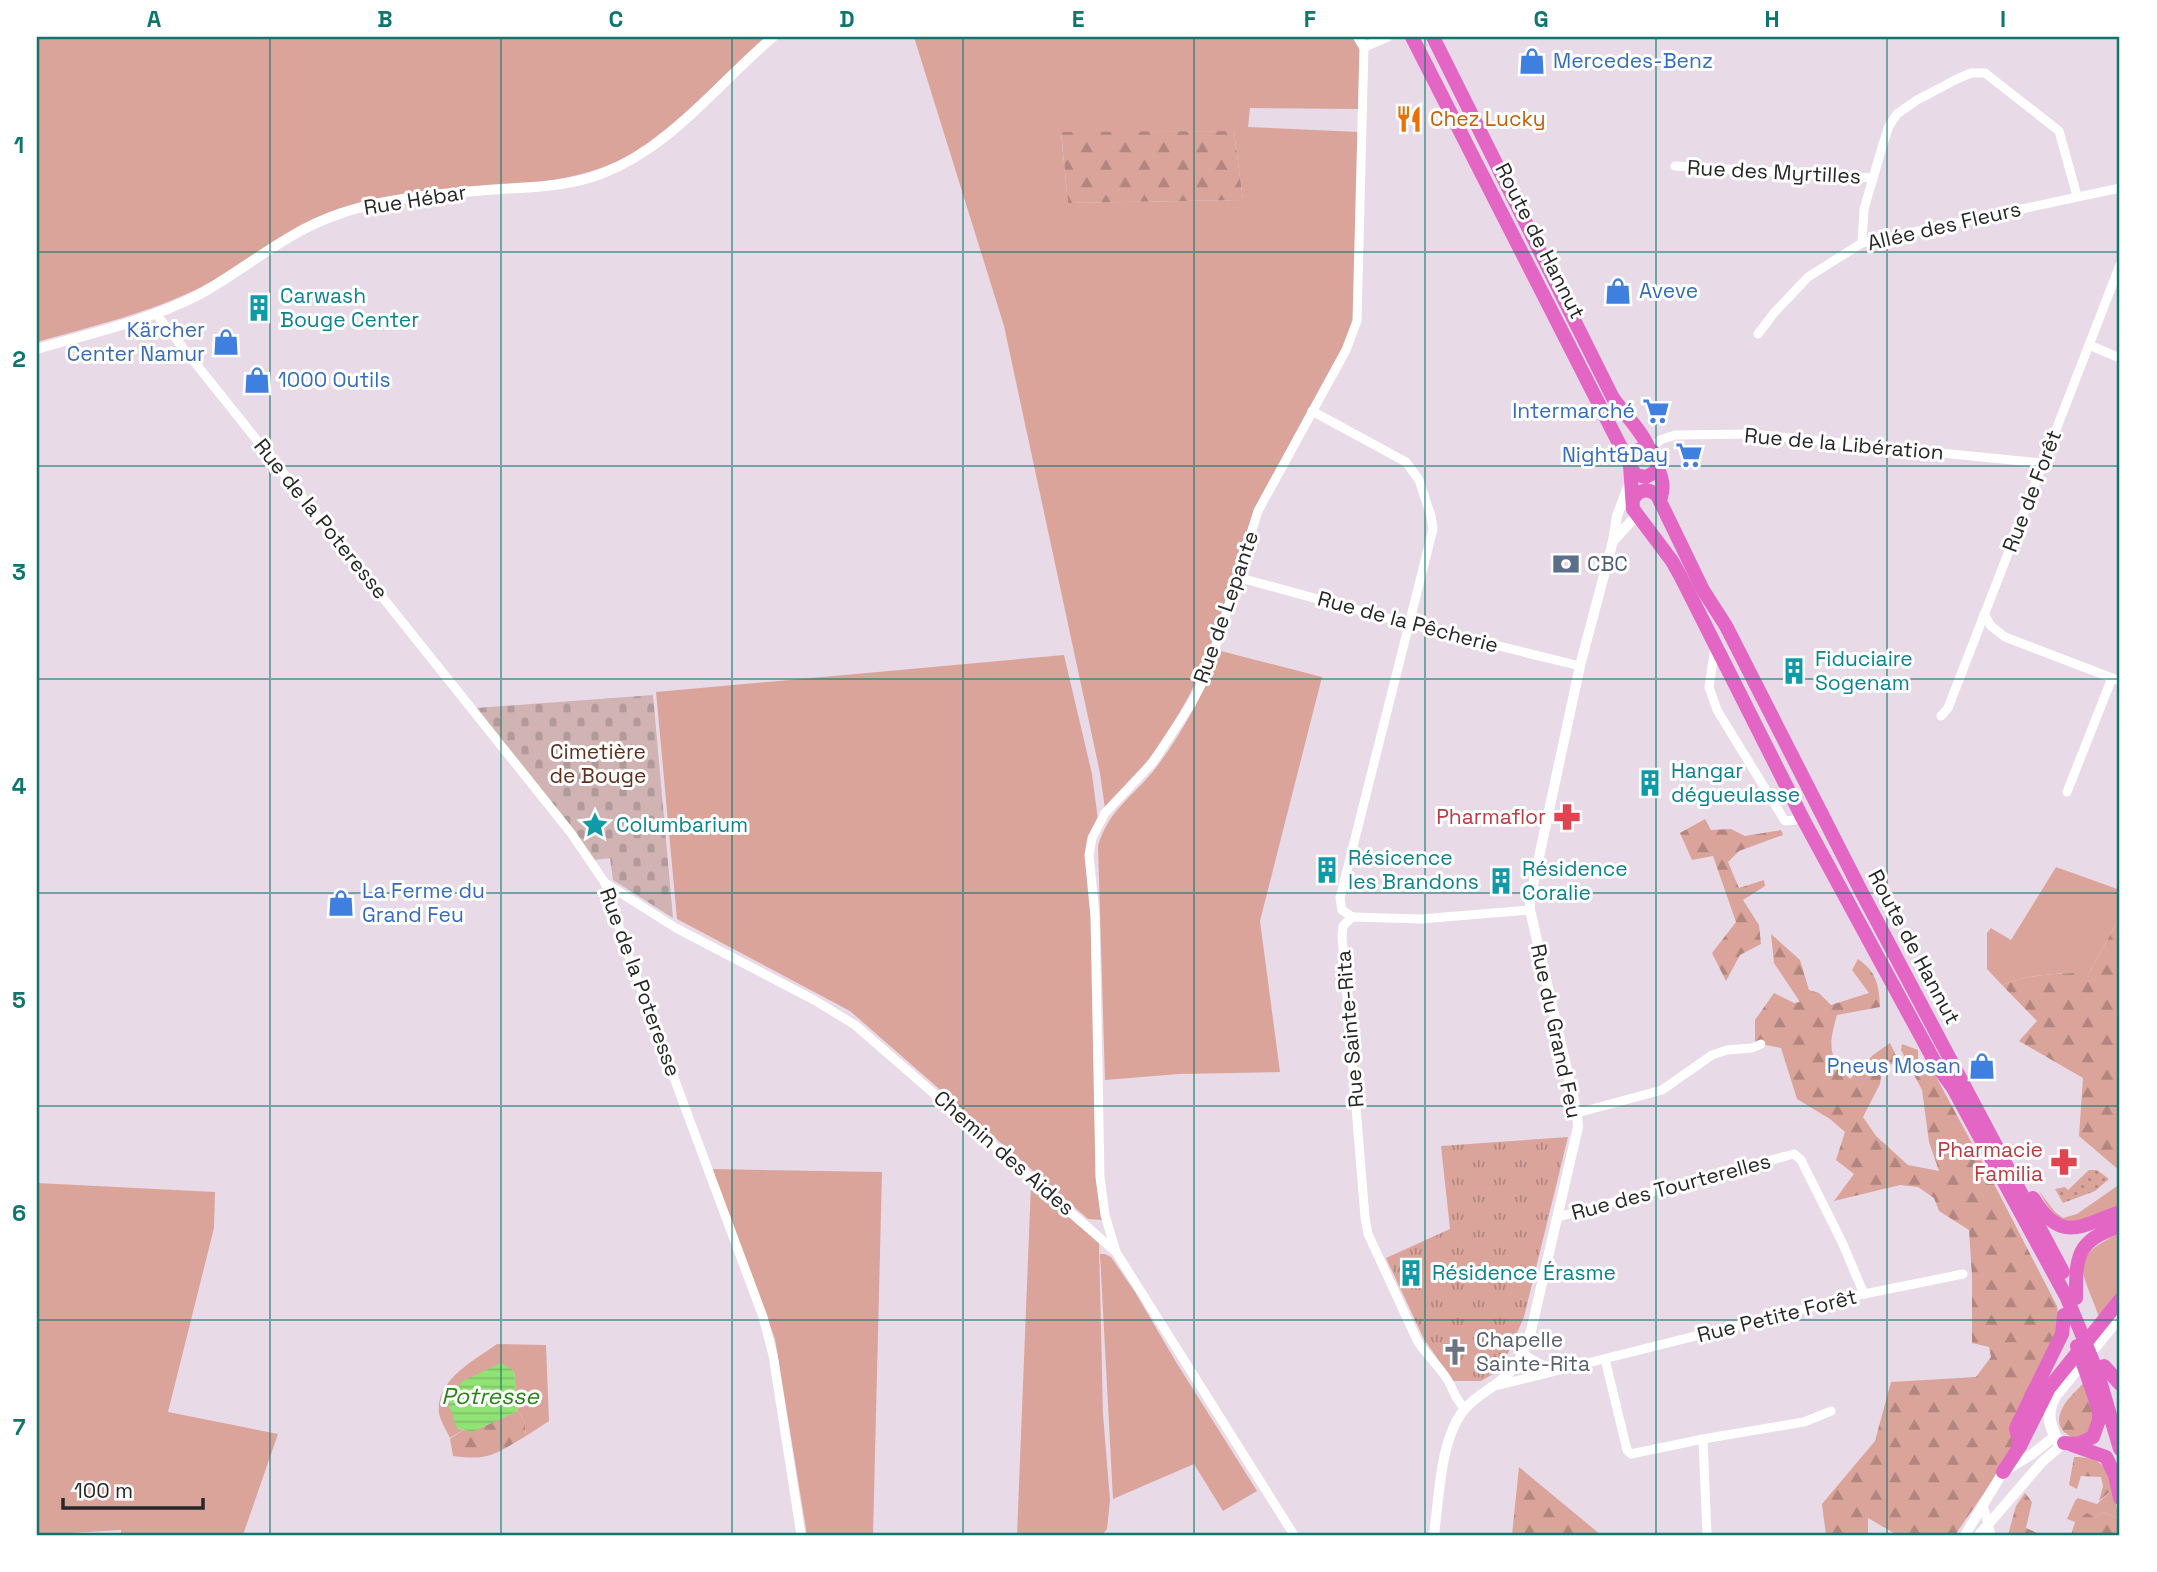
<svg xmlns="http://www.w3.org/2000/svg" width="2157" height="1572" font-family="'Space Grotesk',sans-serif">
  <defs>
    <pattern id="forest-firs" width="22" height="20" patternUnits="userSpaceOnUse" patternTransform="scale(1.75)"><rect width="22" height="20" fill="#dba49b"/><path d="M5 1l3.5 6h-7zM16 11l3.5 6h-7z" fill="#b2867e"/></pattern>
    <pattern id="cemetery-stones" width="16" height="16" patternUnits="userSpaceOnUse" patternTransform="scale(1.75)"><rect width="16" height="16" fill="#d1b3b3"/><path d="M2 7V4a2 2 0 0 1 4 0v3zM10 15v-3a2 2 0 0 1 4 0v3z" fill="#b39a9a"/></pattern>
    <pattern id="park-tufts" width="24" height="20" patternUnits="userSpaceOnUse" patternTransform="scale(1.75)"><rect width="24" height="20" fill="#dba49b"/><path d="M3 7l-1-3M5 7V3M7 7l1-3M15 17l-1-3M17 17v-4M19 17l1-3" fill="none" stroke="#b2867e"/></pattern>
    <pattern id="garden-dots" width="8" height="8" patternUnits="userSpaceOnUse" patternTransform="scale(1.75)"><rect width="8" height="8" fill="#dba49b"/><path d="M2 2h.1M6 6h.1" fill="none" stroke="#b2867e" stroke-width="1.8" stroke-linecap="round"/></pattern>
    <pattern id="water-rules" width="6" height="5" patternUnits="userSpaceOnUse" patternTransform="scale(1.75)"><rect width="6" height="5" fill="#91e275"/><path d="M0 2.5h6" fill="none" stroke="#7dc265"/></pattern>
  </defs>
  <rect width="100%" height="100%" fill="#e9dae8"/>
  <g fill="#dba49b" fill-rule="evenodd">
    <path d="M37,37H768C729,68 697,106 657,136C648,143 638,152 627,157C538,201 433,177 341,208C289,225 250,262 203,286C150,313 93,326 37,342Z"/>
    <path d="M914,37H1353L1361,47L1362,109L1250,108L1248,127L1359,132L1355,310L1350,334L1254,510L1214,637L1191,692L1168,733L1139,772L1105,809L1100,773L1004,326ZM1234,131L1243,200L1068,203L1061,133Z"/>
    <path d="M1221,651L1322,677L1260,921L1280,1072L1179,1074L1105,1080L1098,846C1109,809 1132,798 1155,769C1182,734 1204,692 1221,651Z"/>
    <polygon points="1064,655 1092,774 1098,820 1088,846 1102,1220 1088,1219 850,1011 677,919 656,692"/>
    <path d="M2056,867L2120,890V917L2089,973C2061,973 2029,974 2002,985L1987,969V933L1991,928L2011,940Z"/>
    <polygon points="712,1169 882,1172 873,1535 807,1535 775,1339"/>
    <polygon points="37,1183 215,1192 214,1228 168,1412 278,1434 243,1535 121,1535 121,1530 37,1535"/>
    <polygon points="1031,1184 1099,1243 1103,1414 1110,1500 1107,1529 1102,1535 1017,1535"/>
    <path d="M2120,1184V1206C2081,1216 2064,1240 2039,1191L2055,1212L2063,1218L2077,1214Z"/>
    <path d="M2120,1233V1294L2099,1317C2082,1269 2066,1259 2120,1233Z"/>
    <polygon points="1100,1254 1105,1254 1111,1257 1135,1292 1176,1362 1257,1491 1223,1511 1194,1464 1113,1499"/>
    <path d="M497,1344L546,1345L549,1421L526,1436L525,1423L518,1411L514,1371L457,1428L463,1430L450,1438C447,1431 440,1421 439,1413C435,1380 475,1360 497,1344Z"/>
    <polygon points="2113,1489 2119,1519 2103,1512 2096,1518 2087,1514 2075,1522 2067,1519 2075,1501 2078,1498 2097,1504"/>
  </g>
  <g fill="url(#forest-firs)">
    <polygon points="1234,131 1243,200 1068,203 1061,132"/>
    <polygon points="1705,819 1711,830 1731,829 1745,836 1781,830 1783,835 1739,851 1728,862 1739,888 1764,880 1765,886 1743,900 1759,925 1761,944 1740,955 1726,981 1712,953 1736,922 1713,856 1692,860 1680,833"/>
    <path d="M2120,917V1171L2079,1136L2083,1078L2019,1041L2037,1021L2002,985C2029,974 2061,973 2089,973Z"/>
    <path d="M1771,934L1800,960L1809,990L1819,993L1831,1005L1869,993L1852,970L1858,959C1877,972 1879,986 1880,1007L1837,1015C1828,1046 1828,1056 1850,1079L1873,1055L1890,1043L1898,1060L1882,1070L1880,1084L1863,1117L1876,1136L1908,1165L1939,1171L1929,1142L1922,1090L1901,1050L1902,1044L1918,1050V1059L1928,1062L1993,1182L2057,1306L2059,1320L2058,1334L2013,1451L1955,1535H1897L1868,1518V1535H1826L1822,1504L1875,1441L1891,1382L1976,1377L1991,1357L1989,1347L1972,1343V1277L1969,1230L1939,1211L1934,1198L1918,1187L1900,1185L1834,1201L1854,1174L1836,1160L1845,1132L1830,1119L1797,1099L1781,1048L1755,1043V1020L1774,993L1794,1003L1800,1002L1774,963Z"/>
    <path d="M2084,1382C2091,1405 2103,1420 2083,1439C2066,1438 2053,1427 2062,1409C2066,1399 2078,1390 2084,1382Z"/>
    <path d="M518,1411L525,1423L526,1436C495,1454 490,1461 453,1456L450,1439L463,1430L473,1431Z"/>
    <path d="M2074,1457C2101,1457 2105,1465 2113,1489L2099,1501L2103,1486L2101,1477L2081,1476L2077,1489L2069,1485Z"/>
    <polygon points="1519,1467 1601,1535 1512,1535"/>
    <polygon points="2025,1493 2032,1502 2026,1528 2042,1535 2008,1535 2016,1506"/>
    <polygon points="2103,1512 2119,1519 2120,1535 2071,1535 2075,1522 2087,1513 2096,1518"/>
  </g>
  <polygon fill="url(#cemetery-stones)" points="653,695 673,918 613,880 610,858 595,860 476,708"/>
  <polygon fill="url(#park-tufts)" points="1568,1137 1524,1317 1505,1360 1493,1374 1481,1381 1453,1381 1424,1339 1386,1258 1450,1229 1441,1146"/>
  <polygon fill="url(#garden-dots)" points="2089,1170 2097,1170 2109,1179 2095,1191 2063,1203 2055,1189 2065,1187 2068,1190"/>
  <polygon fill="url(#water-rules)" points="501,1363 514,1371 518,1411 472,1432 457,1428 447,1400 463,1381"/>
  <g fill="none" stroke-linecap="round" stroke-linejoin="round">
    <g stroke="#fff" stroke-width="9">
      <polyline points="1675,166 1873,178"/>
      <polyline points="1862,243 1864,209 1883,144 1889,126 1897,114 1917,100 1959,78 1971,73 1985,73 2059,131 2077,196"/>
      <polyline points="156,314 571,833 605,883 629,957 763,1317 773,1355 801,1535"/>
      <polyline points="1758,334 1774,313 1808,277 1862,243 2120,188"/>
      <polyline points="2089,345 2120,358"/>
      <polyline points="1312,411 1406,462 1419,480 1431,516 1433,529 1340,898 1342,910 1352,917"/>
      <polyline points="1651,450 1660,440 1675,435 1751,434 2042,463"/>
      <polyline points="1237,577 1409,624 1580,666"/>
      <polyline points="1984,614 1991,626 2005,637 2120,681"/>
      <polyline points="1715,647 1709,687 1717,710 1785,821 1803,819"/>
      <polyline points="1941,716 1948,708 2120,265"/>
      <polyline points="2067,792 2112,678"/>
      <polyline points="605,883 676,928 814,1000 855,1025 1116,1252 1294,1535"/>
      <path d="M1352,917L1343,926L1342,937L1365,1217L1368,1234L1418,1342C1427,1356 1443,1370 1450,1384C1455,1395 1456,1399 1465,1409"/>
      <polyline points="1352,917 1421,919 1530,910"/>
      <polyline points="1577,1113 1662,1090 1712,1055 1727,1050 1752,1048 1761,1044"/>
      <polyline points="1558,1217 1794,1154 1801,1160 1842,1242 1864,1294"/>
      <polyline points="1116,1252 1105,1215 1100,1177 1095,916 1089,855 1092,838 1105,813 1153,762 1191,704 1203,681 1217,642 1258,511 1346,350 1357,321 1364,47"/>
      <path d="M1522,1353C1535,1361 1545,1370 1560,1365"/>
      <polyline points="1605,1359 1627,1450 1631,1454 1703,1439 1804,1422 1831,1411"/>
      <polyline points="1495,1386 1864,1294 1963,1274"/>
      <polyline points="1703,1439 1707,1535"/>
      <polyline points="1983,1505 1991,1535"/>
    </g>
    <g stroke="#fff" stroke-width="10">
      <polyline points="1358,37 1364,47 1387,37"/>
      <path d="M37,349C92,333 151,320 202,293C248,267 288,231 339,214C388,197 449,193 501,189C534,187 569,186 601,174C672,147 717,84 773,37"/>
      <polyline points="1613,541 1637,515"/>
      <path d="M1434,1535C1439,1498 1440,1441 1463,1411C1475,1395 1495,1388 1509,1373C1520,1362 1526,1345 1531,1331L1578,1127L1577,1113L1530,910V899L1580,666L1613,541L1617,516L1629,484"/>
      <polyline points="1965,1535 2003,1472 2031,1455 2055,1436"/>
      <polyline points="1979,1535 2042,1462 2064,1443"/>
    </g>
    <path stroke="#fff" stroke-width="12" d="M2064,1443L2057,1440C2049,1424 2046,1412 2055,1396L2120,1316"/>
    <g stroke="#e365c4" stroke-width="14">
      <polyline points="1412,37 1630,465 1633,509 1672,561 1681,577 1803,819 1937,1066 1953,1088 2067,1298 2098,1374 2120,1449"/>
      <path d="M1433,37L1613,398C1624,414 1643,432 1649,449"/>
      <path d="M1630,465L1631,459L1638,450C1658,445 1655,458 1659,471C1663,481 1664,489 1660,500"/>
      <polyline points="1631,468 1636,475 1646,477 1655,472 1658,467"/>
      <path d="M1633,499C1640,489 1648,488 1657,495L1703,590L1726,626L1862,893L2063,1272"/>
      <path d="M2033,1198C2061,1244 2080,1226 2120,1212"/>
      <path d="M2076,1298C2076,1256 2076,1241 2120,1226"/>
      <polyline points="2104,1366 2120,1384"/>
      <polyline points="2064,1443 2078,1444 2093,1437 2099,1420 2099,1410 2077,1346"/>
      <polyline points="2072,1445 2106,1457 2115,1475 2120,1498"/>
      <polyline points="2020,1446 2016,1428 2062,1334 2064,1315"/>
      <polyline points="2003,1472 2020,1446 2049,1388 2120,1300"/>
    </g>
  </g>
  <path fill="none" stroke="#0f766e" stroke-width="2" stroke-opacity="0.55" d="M270,37V1535M501,37V1535M732,37V1535M963,37V1535M1194,37V1535M1425,37V1535M1656,37V1535M1887,37V1535M37,252H2120M37,466H2120M37,679H2120M37,893H2120M37,1106H2120M37,1320H2120"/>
  <defs>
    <symbol id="shop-bare" viewBox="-9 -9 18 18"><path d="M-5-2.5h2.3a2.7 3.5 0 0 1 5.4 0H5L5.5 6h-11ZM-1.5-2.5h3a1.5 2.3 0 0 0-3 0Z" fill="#3f7fe0" stroke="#fff" stroke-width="2.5" paint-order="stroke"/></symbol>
    <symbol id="restaurant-bare" viewBox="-9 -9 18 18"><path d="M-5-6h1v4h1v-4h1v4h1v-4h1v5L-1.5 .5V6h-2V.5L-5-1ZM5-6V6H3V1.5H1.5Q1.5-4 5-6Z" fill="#e8710a" stroke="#fff" stroke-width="2.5" paint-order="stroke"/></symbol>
    <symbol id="building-bare" viewBox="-9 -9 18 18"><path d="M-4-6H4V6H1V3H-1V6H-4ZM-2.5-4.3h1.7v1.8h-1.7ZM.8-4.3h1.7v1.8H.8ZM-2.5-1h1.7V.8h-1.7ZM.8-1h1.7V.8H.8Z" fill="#0f9aa8" stroke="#fff" stroke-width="2.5" paint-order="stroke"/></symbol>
    <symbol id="supermarket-bare" viewBox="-9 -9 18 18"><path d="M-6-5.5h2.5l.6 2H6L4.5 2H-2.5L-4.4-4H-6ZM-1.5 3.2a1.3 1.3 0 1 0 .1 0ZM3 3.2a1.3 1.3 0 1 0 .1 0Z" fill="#3f7fe0" stroke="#fff" stroke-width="2.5" paint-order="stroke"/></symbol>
    <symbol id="bank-bare" viewBox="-9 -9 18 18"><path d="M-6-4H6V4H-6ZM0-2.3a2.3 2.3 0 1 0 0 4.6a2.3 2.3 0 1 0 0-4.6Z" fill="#5c6f8a" stroke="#fff" stroke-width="2.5" paint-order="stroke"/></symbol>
    <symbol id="pharmacy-bare" viewBox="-9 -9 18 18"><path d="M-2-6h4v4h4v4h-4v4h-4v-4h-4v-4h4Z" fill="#e0444e" stroke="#fff" stroke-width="2.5" paint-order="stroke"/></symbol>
    <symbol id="sight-bare" viewBox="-9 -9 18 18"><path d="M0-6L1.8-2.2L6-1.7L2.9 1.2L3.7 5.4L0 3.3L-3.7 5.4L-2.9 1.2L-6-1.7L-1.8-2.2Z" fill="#0f9aa8" stroke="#fff" stroke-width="2.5" paint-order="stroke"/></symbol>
    <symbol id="church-bare" viewBox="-9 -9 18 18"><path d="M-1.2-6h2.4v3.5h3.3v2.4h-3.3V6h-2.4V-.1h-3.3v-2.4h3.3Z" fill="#6b7280" stroke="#fff" stroke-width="2.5" paint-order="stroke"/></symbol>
  </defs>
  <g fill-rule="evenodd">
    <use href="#shop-bare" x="1513" y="42" width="38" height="38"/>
    <use href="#restaurant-bare" x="1390" y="100" width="38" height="38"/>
    <use href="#shop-bare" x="1599" y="272" width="38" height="38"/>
    <use href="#building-bare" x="240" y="289" width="38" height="38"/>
    <use href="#shop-bare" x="207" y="323" width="38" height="38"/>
    <use href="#shop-bare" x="238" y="361" width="38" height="38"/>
    <use href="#supermarket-bare" x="1637" y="392" width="38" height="38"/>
    <use href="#supermarket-bare" x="1670" y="436" width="38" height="38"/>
    <use href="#bank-bare" x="1547" y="545" width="38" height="38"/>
    <use href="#building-bare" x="1775" y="652" width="38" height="38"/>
    <use href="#building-bare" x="1631" y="764" width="38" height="38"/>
    <use href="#pharmacy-bare" x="1548" y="798" width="38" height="38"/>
    <use href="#sight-bare" x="576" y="806" width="38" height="38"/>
    <use href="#building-bare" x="1308" y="851" width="38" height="38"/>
    <use href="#building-bare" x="1482" y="862" width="38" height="38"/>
    <use href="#shop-bare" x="322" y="884" width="38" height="38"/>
    <use href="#shop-bare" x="1963" y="1047" width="38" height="38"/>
    <use href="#pharmacy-bare" x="2045" y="1143" width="38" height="38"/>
    <use href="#building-bare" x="1392" y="1254" width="38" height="38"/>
    <use href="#church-bare" x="1436" y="1333" width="38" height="38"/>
  </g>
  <g text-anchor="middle" stroke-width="6" stroke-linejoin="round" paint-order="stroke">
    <g font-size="21" fill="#366cbe" stroke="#fff" text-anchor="start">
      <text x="1553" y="68">Mercedes-Benz</text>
      <text x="1639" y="298">Aveve</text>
      <text x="205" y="337" text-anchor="end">Kärcher<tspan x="205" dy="24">Center Namur</tspan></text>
      <text x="278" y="387">1000 Outils</text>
      <text x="1635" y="418" text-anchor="end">Intermarché</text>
      <text x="1668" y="462" text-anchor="end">Night&amp;Day</text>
      <text x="362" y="898">La Ferme du<tspan x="362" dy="24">Grand Feu</tspan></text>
      <text x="1961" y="1073" text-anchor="end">Pneus Mosan</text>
    </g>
    <g font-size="21" fill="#c56008" stroke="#fff" text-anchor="start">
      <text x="1430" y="126">Chez Lucky</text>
    </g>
    <g font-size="21" fill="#272727" stroke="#fff">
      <text transform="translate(1774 172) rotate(3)" y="7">Rue des Myrtilles</text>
      <text transform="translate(415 200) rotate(-9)" y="7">Rue Hébar</text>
      <text transform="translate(1944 226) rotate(-13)" y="7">Allée des Fleurs</text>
      <text transform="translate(1540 241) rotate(63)" y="7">Route de Hannut</text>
      <text transform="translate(1844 444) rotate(5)" y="7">Rue de la Libération</text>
      <text transform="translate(2032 491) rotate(-69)" y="7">Rue de Forêt</text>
      <text transform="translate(321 519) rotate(51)" y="7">Rue de la Poteresse</text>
      <text transform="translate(1226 607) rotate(-71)" y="7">Rue de Lepante</text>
      <text transform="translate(1408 622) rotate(15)" y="7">Rue de la Pêcherie</text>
      <text transform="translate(1914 947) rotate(62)" y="7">Route de Hannut</text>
      <text transform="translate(640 982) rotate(70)" y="7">Rue de la Poteresse</text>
      <text transform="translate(1350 1029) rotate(-95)" y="7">Rue Sainte-Rita</text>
      <text transform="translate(1556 1031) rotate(78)" y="7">Rue du Grand Feu</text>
      <text transform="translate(1004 1153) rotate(41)" y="7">Chemin des Aides</text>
      <text transform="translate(1671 1187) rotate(-15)" y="7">Rue des Tourterelles</text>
      <text transform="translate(1777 1316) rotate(-14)" y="7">Rue Petite Forêt</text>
    </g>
    <g font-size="21" fill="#0d838f" stroke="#fff" text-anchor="start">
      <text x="280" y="303">Carwash<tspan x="280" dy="24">Bouge Center</tspan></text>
      <text x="1815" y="666">Fiduciaire<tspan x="1815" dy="24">Sogenam</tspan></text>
      <text x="1671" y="778">Hangar<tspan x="1671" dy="24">dégueulasse</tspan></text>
      <text x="616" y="832">Columbarium</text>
      <text x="1348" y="865">Résicence<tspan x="1348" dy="24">les Brandons</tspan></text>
      <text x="1522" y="876">Résidence<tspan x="1522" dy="24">Coralie</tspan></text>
      <text x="1432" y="1280">Résidence Érasme</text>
    </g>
    <g font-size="21" fill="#4e5e75" stroke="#fff" text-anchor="start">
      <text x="1587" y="571">CBC</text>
    </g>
    <g font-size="21" fill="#5d301f" stroke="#fff">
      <text x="598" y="759">Cimetière<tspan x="598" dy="24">de Bouge</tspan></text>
    </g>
    <g font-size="21" fill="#be3a42" stroke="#fff" text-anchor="end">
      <text x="1546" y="824">Pharmaflor</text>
      <text x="2043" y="1157">Pharmacie<tspan x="2043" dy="24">Familia</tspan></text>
    </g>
    <g font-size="21" fill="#5b616d" stroke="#fff" text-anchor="start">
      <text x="1476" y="1347">Chapelle<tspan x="1476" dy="24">Sainte-Rita</tspan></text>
    </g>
    <g font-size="23" font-style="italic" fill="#2b8419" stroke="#fff">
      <text x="490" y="1404">Potresse</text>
    </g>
  </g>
  <rect width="2157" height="1572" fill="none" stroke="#ffffff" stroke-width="77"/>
  <path d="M63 1498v10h140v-10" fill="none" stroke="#272727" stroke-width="3.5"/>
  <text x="74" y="1498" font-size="21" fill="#272727" stroke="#ffffff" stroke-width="5" paint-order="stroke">100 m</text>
  <rect x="38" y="38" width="2080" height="1496" fill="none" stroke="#0f766e" stroke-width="2.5"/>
  <g font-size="23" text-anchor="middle" font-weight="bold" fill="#0f766e">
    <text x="154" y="27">A</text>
    <text x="385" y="27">B</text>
    <text x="616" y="27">C</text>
    <text x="847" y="27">D</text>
    <text x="1078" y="27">E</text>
    <text x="1310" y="27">F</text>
    <text x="1541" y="27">G</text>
    <text x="1772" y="27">H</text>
    <text x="2003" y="27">I</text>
    <text x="19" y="153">1</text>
    <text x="19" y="367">2</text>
    <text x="19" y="580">3</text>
    <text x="19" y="794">4</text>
    <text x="19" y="1008">5</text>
    <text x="19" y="1221">6</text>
    <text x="19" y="1435">7</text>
  </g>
</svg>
